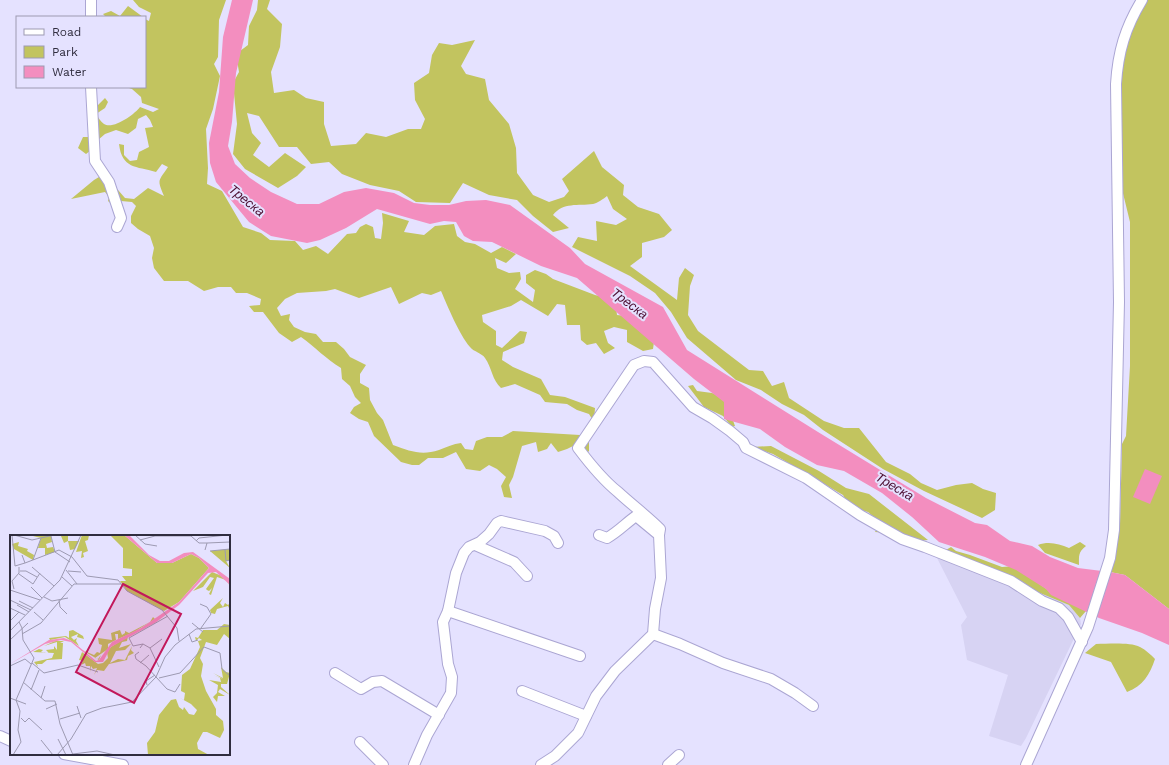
<svg xmlns="http://www.w3.org/2000/svg" width="1169" height="765" font-family="'Work Sans',sans-serif">
  <rect width="100%" height="100%" fill="#e5e2ff"/>
  <polygon fill="#d7d3f3" points="936,556 971,561 1005,573 1040,592 1069,605 1080,618 1081,624 1026,738 1021,746 989,736 1008,675 967,660 961,625 967,617"/>
  <g fill="#c2c45f">
    <path d="M133,0H226L219,20L218,57L214,64L220,76L213,109L206,129L208,168L207,184L222,191L243,227L261,233L270,240L295,241L303,250L316,246L328,254L347,234L356,233L360,227L366,224L373,227L375,238L381,239L383,223L382,213L409,221L404,232L424,235L435,226L454,224L457,236L465,242L475,244L491,253L502,247L516,254L506,263L495,258L497,268L509,273L520,272L521,279L515,289L533,302L535,290L526,283V275L535,270L546,274L553,279L595,295L615,300L617,315L636,317L655,335L653,349L643,351L627,342V330L614,327L604,331L608,343L615,348L604,354L596,343L587,345L581,340L580,325H567L565,305L557,304L548,316L521,300L511,306L482,315L483,322L496,331V345L502,348L520,331L527,332L524,343L503,352L502,360L513,367L541,379L550,395L565,397L595,408L594,422L589,414L577,410L567,404L545,402L540,395L515,384L501,388C492,380 492,368 485,358C482,353 474,352 470,347C459,334 448,307 441,291L431,295L422,293L399,304L391,287L359,298L335,289L326,291L297,293L285,299L277,308L281,316L290,314L289,320L294,327L305,332L316,334L323,342H336L344,349L350,357L366,365L360,374V383L369,388L370,400L377,413L383,420L393,445C410,451 421,456 439,450C447,447 453,444 461,443L465,449L473,450L476,441L487,437H502L513,431L580,435L589,442V451L583,457L579,443L567,449L558,452L551,443L547,449L538,452L536,442L522,446L513,477L509,485L512,498L504,497L501,486L506,477L497,469L489,465L480,471L466,469L456,452L443,458H428L419,465H412L401,462L374,436L368,422L359,419L350,413L354,407L361,403L355,397L350,386L342,379L341,368C326,359 315,347 301,337L292,342L279,333L263,312H254L249,306L260,305L261,299L247,293H236L231,287H218L204,291L188,281H164L154,268L152,258L154,248L150,236L138,229L131,223V216L136,206L132,202L121,201L117,192V209L108,201L109,197L105,192L71,199L94,180L104,174L125,198L134,199L148,188L164,196C157,179 158,182 168,167L162,164L156,172C136,166 122,169 119,144L124,145V155L130,161L137,160L139,152L149,147L145,128L153,127L150,120L146,115L138,119L136,128L128,134L116,130L105,134L98,140L95,147L86,154L78,148L83,137H91L99,132L93,121L96,107L105,98L108,102L105,108L96,114C98,117 101,122 104,124C113,130 135,114 140,107L153,112L159,109L142,103L141,97L132,89L126,87H145V19L149,21L151,13L139,7Z"/>
    <path d="M258,0H270L267,9L282,24L280,47L271,72L274,93L294,90L306,98L324,102V124L331,146L356,144L366,133L386,137L408,129H421L425,119L415,100L414,83L429,73L432,55L439,43L452,45L475,40L461,66L466,74L485,79L489,100L509,124L516,148L517,173L533,195L549,202L564,197L569,191L562,179L594,151L602,167L624,185L623,195L638,207L659,214L672,230L664,237L642,243V257L630,266L677,300L679,278L685,268L694,275L690,286L688,315L698,331L749,370L763,371L772,386L784,382L789,398L824,421L844,428H859L886,462L910,474L921,483L937,490L956,485L972,483L983,489L996,493L995,510L982,518L924,491L883,469L823,430L804,415L782,404L761,390L736,380L687,338L671,312L655,293L630,276L572,247L578,237L597,241L596,221L616,225L627,219L613,209L607,196C603,199 598,203 593,204C578,206 563,202 553,215L569,228L553,232L533,216L517,200L489,195L463,183L450,203L416,202L399,191L370,185L342,174L329,162L311,164L297,147H279L259,116L247,113L252,133L261,143L253,155L269,167L285,153L306,167L297,176L278,188L245,169L233,154L237,124L233,83L239,72L236,54L248,45L249,26L257,10Z"/>
    <polygon points="1146,0 1169,0 1169,609 1125,575 1110,572 1116,552 1120,524 1122,444 1126,436 1130,366 1130,222 1120,181 1117,83 1124,42"/>
    <polygon points="128,6 143,17 106,17 103,14 111,11 120,16"/>
    <polygon points="693,385 697,391 712,393 725,398 735,426 732,427 723,416 704,407 688,386"/>
    <polygon points="771,446 819,471 846,488 869,494 928,540 916,541 890,533 875,532 881,523 868,512 850,507 843,495 773,454 752,447"/>
    <path d="M1080,542L1086,546C1078,552 1079,556 1079,565L1045,553L1038,545C1049,541 1059,544 1069,548Z"/>
    <polygon points="951,547 956,551 970,555 1002,567 1015,566 1056,596 1086,611 1080,618 1069,605 1028,588 1005,573 940,548 946,550"/>
    <path d="M1096,644C1108,644 1130,642 1140,647C1146,650 1151,655 1155,659C1150,674 1143,686 1127,692L1111,662L1085,653Z"/>
  </g>
  <g fill="#f38ebf">
    <polygon points="232,0 253,0 236,73 232,122 228,146 235,164 250,178 271,192 297,204 319,204 344,192 366,188 394,193 414,203 430,205 449,205 466,201 486,200 510,205 570,248 585,264 663,307 687,350 818,432 926,498 975,523 987,525 1010,541 1032,546 1050,557 1078,568 1110,572 1125,575 1169,609 1169,645 1142,633 1099,618 1051,595 1046,589 1016,570 985,557 939,542 912,517 882,493 844,471 817,465 785,447 760,429 724,419 724,402 694,379 577,278 541,266 492,242 473,241 464,236 456,222 444,221 430,224 377,209 346,228 320,240 307,243 271,236 249,222 216,182 210,163 209,143 219,92 223,37"/>
    <polygon points="1145,469 1162,476 1150,504 1133,497"/>
  </g>
  <g fill="none" stroke-linecap="round" stroke-linejoin="round">
    <defs>
      <g id="minor">
        <polyline points="91,17 91,0"/>
        <polyline points="91,87 95,161 109,182 121,218 117,227"/>
        <path d="M659,535L660,529C647,516 632,505 618,492C603,480 590,464 578,448L634,365L644,361L653,362L693,407L712,418L730,431L743,442L746,448L806,478L860,515L902,539L925,547L1011,581L1042,601L1059,608L1068,617L1082,642"/>
        <polyline points="475,545 514,562 527,576"/>
        <polyline points="448,611 580,656"/>
        <polyline points="653,634 680,644 723,663 771,679 795,693 813,706"/>
        <polyline points="335,673 361,689 373,682 382,681 439,715"/>
        <polyline points="522,691 586,716"/>
        <polyline points="0,736 11,741"/>
        <polyline points="360,742 383,765"/>
        <polyline points="64,754 123,765"/>
        <polyline points="414,765 427,735 451,693 452,677 448,664 443,622 448,611 456,573 464,553 469,547 480,542 489,534 497,523 501,521 545,531 554,536 558,543"/>
        <path d="M541,765L555,756L578,733L596,696L615,671L653,634L655,609L661,578L659,535L636,516C626,523 618,532 607,538L599,535"/>
        <polyline points="668,765 679,755"/>
        <path d="M1026,765L1088,627L1110,558L1114,530L1119,302L1116,84C1118,52 1125,28 1142,0"/>
      </g>
    </defs>
    <use href="#minor" stroke="#aba6d3" stroke-width="12"/>
    <use href="#minor" stroke="#fff" stroke-width="10"/>
  </g>
  <g text-anchor="middle" stroke-width="4" stroke-linejoin="round" paint-order="stroke">
    <g font-size="13" font-style="italic" fill="#4d0f32" stroke="#e5e2ff">
      <text transform="translate(247 200) rotate(39)" y="5">Треска</text>
      <text transform="translate(630 303) rotate(37)" y="5">Треска</text>
      <text transform="translate(895 486) rotate(31)" y="5">Треска</text>
    </g>
  </g>
  <g transform="translate(10 535)">
    <rect width="220" height="220" fill="#e5e2ff"/>
    <path d="M19,0H44L41,1L42,7L36,9L37,13L43,12L45,17L35,20V13H28L31,3ZM58,0V6H69L65,14L60,15L58,6L54,8L51,1ZM72,0H79L78,5L75,6L78,16L73,18L74,22L71,23L72,16L66,17ZM100,0H114L147,28H162L181,19L189,23L199,33L169,67L154,76L117,56L110,46H116L112,41H122V34L113,33V13ZM9,7L8,11L18,14L17,16L24,20L23,25L4,14L2,9ZM220,14V25L216,26L220,33L200,16ZM202,37L212,41L216,44L220,51L216,45L207,42L201,60L199,59L202,53L199,56L197,55L196,54L204,43L200,42L193,52L183,56ZM213,63L210,68L213,72L215,68L218,70L220,68V75L218,71L207,74L205,79L201,78L200,75ZM143,82L145,84L124,97L108,104V99H105L106,105L98,109V114L85,123L88,124L91,120L89,125L72,115L84,120L87,117L90,118L92,110L89,109L88,103L102,105L101,98L110,95L112,100L115,98V96L119,98L140,87ZM214,89L220,90V104L214,99L207,110L196,107L190,123L193,129L191,141L196,156L206,174V180L213,186L214,195L210,203L197,197H193L187,208L188,214L199,220H138L137,208L145,197L149,180L161,165L166,164L169,172L173,175L174,172L179,179L184,180L186,177L187,175L181,169L170,163L174,165L175,158L171,156L172,140L180,134L190,112L188,106L192,105L189,103L186,106L185,102L188,103L193,95H207ZM63,95L73,101L74,104L67,102L68,99L61,102L64,105L67,103L66,106L69,111L55,102L40,105L39,103L56,101L59,103V96ZM118,101L117,106L112,107L109,113L121,109L115,115L106,116L100,128L108,124L115,125L122,111L121,115L124,118L118,121L117,125L99,129L94,136L87,135L84,140L87,133L83,134L81,131L80,137V131H76L75,128L71,130L73,126L69,125L72,117L88,129L93,128L98,123L97,117L101,112ZM45,106H54L50,108H53L52,124L37,125L32,129H27L28,132L24,127L42,123L44,118L23,117L29,114L33,115L31,117L39,118L36,115L44,114V111L47,115V107L34,111ZM211,132L216,137L220,138L217,149H211V152L220,160L210,154L208,157L215,161H208L207,167L203,162L207,158L208,150L199,145L211,147L210,143L203,140L213,144L203,138L213,143Z" fill="#c2c45f"/>
    <path d="M114,0H119L139,20L150,26H159L174,18L183,17L220,44V50L206,37L198,38L169,70L145,88L101,112L93,127H85L61,107L51,105L35,109L0,129L39,105L54,103L62,106L86,126L89,125L102,107L131,93L169,67L199,33L189,23L181,19L162,28H147Z" fill="#f38ebf"/>
    <path fill="none" stroke="#9d9ab2" stroke-width="1" d="M2,0L5,31L15,28M4,0L22,5L44,0M125,0L135,9L147,11M41,1L45,17L60,27M130,5L145,1H181L189,8H197M186,6L189,3L217,0M195,15L197,8L220,7M215,15L216,26L220,25M200,16L220,14M12,20L15,28L49,15L62,22M62,22L77,41L108,45L117,56L152,75L167,93L169,106M23,25L31,3M22,32L44,51M56,35L67,49M10,36H16L27,42M58,36L71,37M9,39L23,49L30,38M52,42L62,51M21,52L32,63M4,54L2,46L9,38V32M0,55L30,65M34,62L42,66L58,63M0,65L21,75M49,65L50,72L57,79M9,66L23,73M190,69L197,72L201,79L191,93M7,70L19,77M0,73L15,80M24,77L33,85M0,86L9,77M182,88L193,97M0,96L50,45L71,0M12,99L31,88L64,49H111M179,99L182,107L188,105M0,105L18,88M133,109L123,111L119,103L158,81M130,113L133,109L140,113L149,132M140,113L152,104M129,117L125,120L126,124L136,131L157,154L165,157L170,149M22,128L34,138L68,130L88,137M130,128L139,120M0,131L15,124L21,129M149,143L170,138L194,112L210,118L212,134L220,141M13,147L35,166H45L50,189L63,220M137,150L136,146L145,140M21,155L29,135M0,163L16,169M31,163L35,151M220,169V187M67,171L71,183M36,174L47,169M11,183L15,187L19,183L32,195M50,184L70,178M48,204L56,220M31,205L43,220M63,219L87,216L105,220M3,220L11,207L8,195L10,176L6,165L24,123L13,105L12,93L9,87M47,220L61,204L76,179L92,173L122,167L146,142L155,122L165,110L186,94L220,91"/>
    <path fill="#c2185b" fill-opacity="0.15" stroke="#c2185b" stroke-width="2" d="M113,49L171,79L124,168L66,137Z"/>
    <rect width="220" height="220" fill="none" stroke="#302d3f" stroke-width="2"/>
  </g>
  <rect x="16" y="16" width="130" height="72" fill="#e5e2ff" stroke="#9d9ab2"/>
  <rect x="24" y="29" width="20" height="6" fill="#ffffff" stroke="#9d9ab2"/>
  <text x="52" y="36" font-size="12" fill="#302d3f">Road</text>
  <rect x="24" y="46" width="20" height="12" fill="#c2c45f" stroke="#9d9ab2"/>
  <text x="52" y="56" font-size="12" fill="#302d3f">Park</text>
  <rect x="24" y="66" width="20" height="12" fill="#f38ebf" stroke="#9d9ab2"/>
  <text x="52" y="76" font-size="12" fill="#302d3f">Water</text>
</svg>
